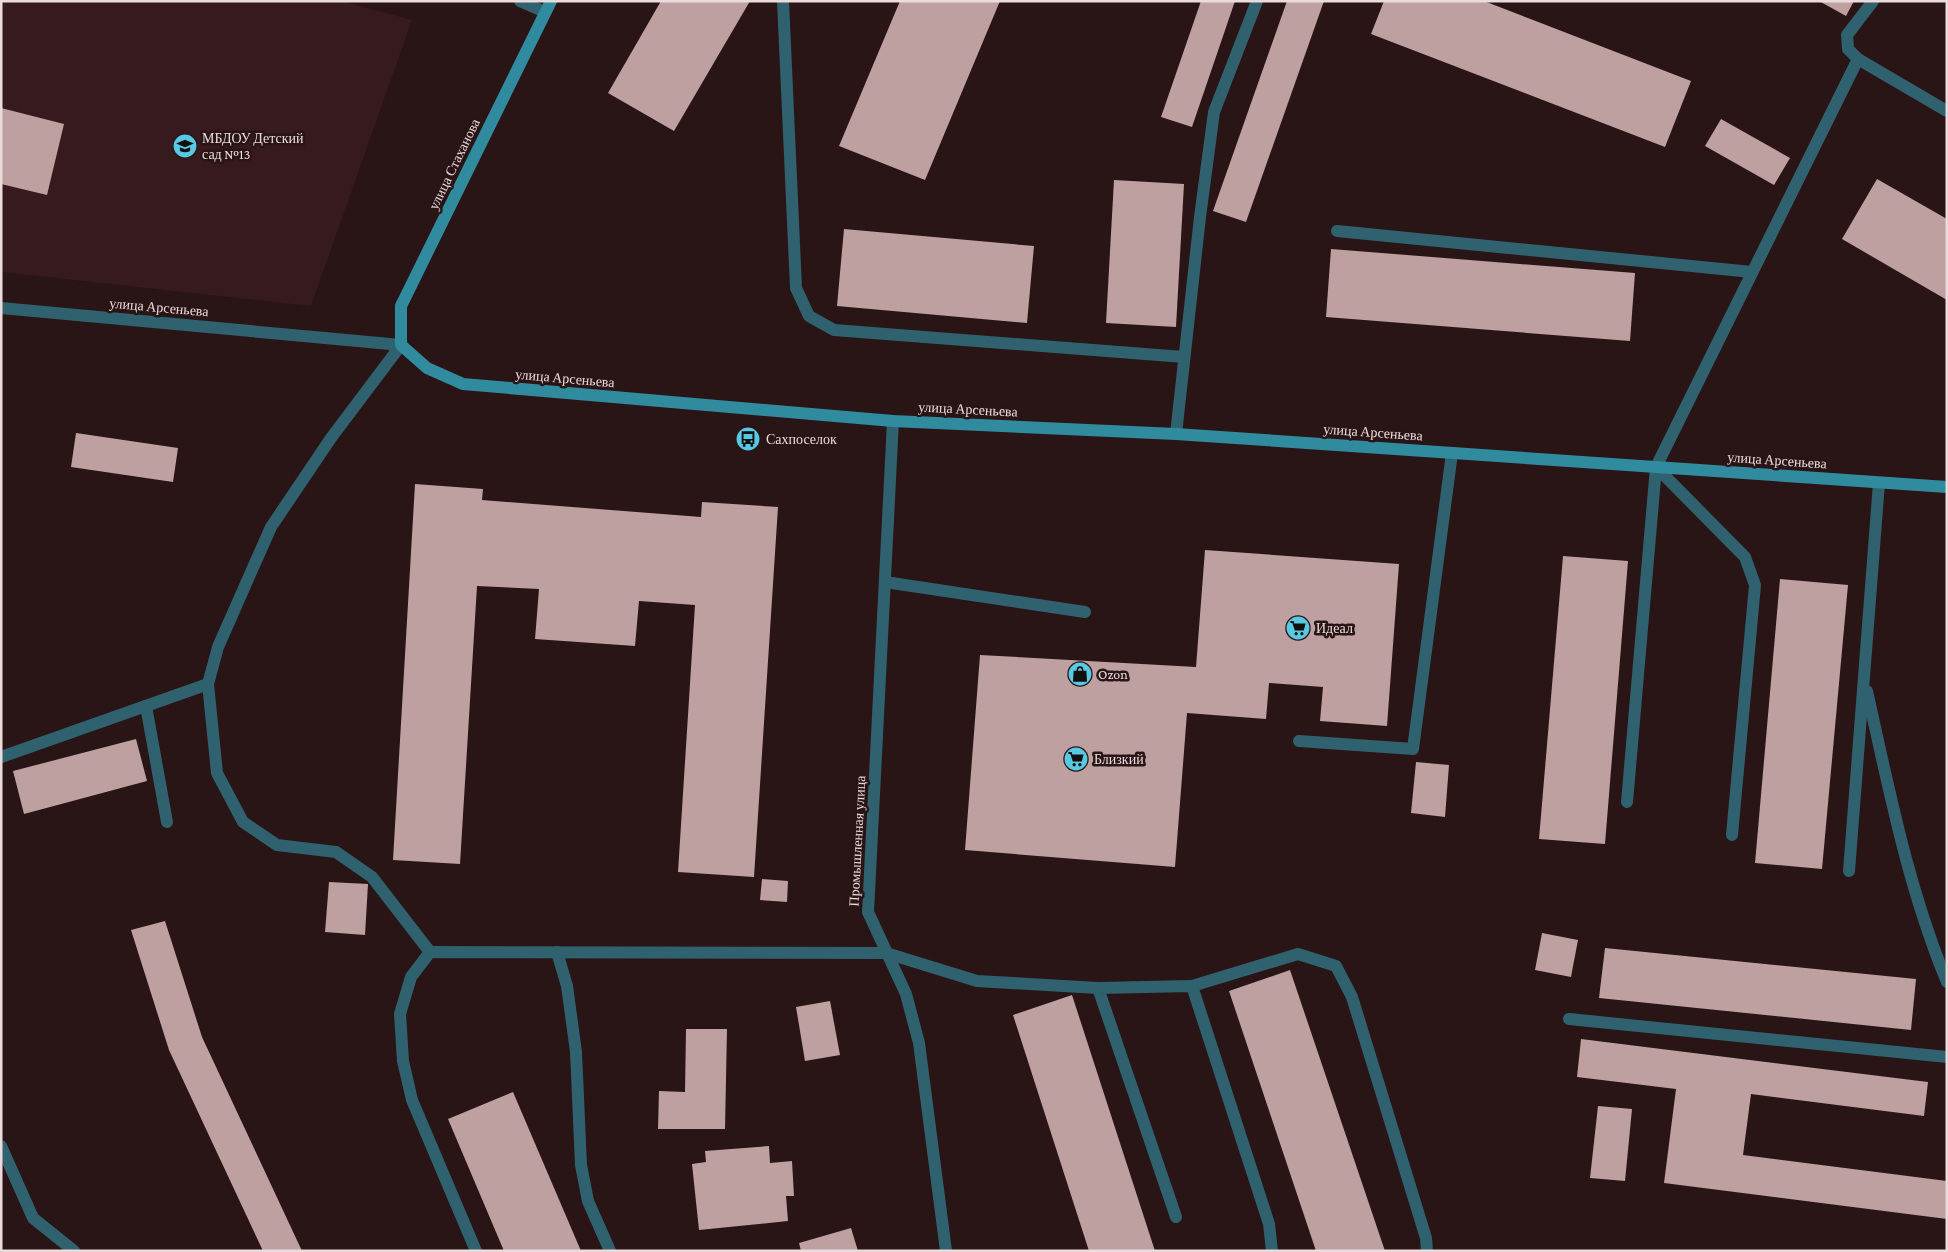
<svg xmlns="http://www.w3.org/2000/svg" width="1948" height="1252" font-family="'Crimson Pro',serif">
  <rect width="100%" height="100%" fill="#291416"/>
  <polygon fill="#371a1d" points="1,1 341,1 412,20 311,306 1,272"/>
  <g fill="#bea0a1">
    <polygon points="661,1 750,1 674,131 608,93"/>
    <polygon points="900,1 1000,1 925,180 839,146"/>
    <polygon points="1201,1 1235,1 1192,127 1161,117"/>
    <polygon points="1287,1 1324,1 1246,222 1213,211"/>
    <polygon points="1384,1 1484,1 1691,81 1665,147 1371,34"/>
    <polygon points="1819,1 1854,1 1846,16"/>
    <polygon points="1,108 64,124 47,195 1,184"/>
    <polygon points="1721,119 1790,158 1774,185 1705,146"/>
    <polygon points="1877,179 1947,219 1947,300 1842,239"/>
    <polygon points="1114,180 1184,184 1176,327 1106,323"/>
    <polygon points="844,229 1034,246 1027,323 837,306"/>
    <polygon points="1331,249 1635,273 1630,341 1326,317"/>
    <polygon points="76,433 178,448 173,482 71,467"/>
    <polygon points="415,484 483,489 482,500 701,517 702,502 778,507 754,877 678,872 695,605 639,601 635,646 535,639 539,589 477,586 460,864 393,860"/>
    <polygon points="1205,550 1399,564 1387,726 1320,721 1323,687 1269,683 1266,719 1187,713 1175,867 965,850 980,655 1196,667"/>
    <polygon points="1563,556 1628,561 1605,844 1539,839"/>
    <polygon points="1780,579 1848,585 1822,869 1755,863"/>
    <polygon points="136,739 147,781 24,814 13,771"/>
    <polygon points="1416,762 1449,765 1445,817 1411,813"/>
    <polygon points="762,879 788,881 787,902 760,900"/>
    <polygon points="329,882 368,884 365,935 325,932"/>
    <polygon points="165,921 202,1037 302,1251 263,1251 169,1050 131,930"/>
    <polygon points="1542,933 1578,940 1571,977 1535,970"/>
    <polygon points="1605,948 1916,979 1911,1030 1599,998"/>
    <polygon points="1290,970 1385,1251 1316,1251 1229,991"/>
    <polygon points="1072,995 1155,1251 1089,1251 1013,1015"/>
    <polygon points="830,1001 840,1055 805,1061 796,1007"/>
    <polygon points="686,1029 727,1029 725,1129 658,1129 659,1091 685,1092"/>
    <polygon points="1581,1039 1928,1082 1924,1116 1751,1094 1743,1155 1947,1181 1947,1219 1664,1183 1676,1089 1577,1077"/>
    <polygon points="513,1092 581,1251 504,1251 448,1119"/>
    <polygon points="1598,1106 1632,1109 1625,1181 1590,1178"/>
    <polygon points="769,1146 770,1163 792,1161 794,1196 786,1196 788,1221 699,1230 692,1164 706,1162 705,1151"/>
    <polygon points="851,1228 858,1251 801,1251 799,1243"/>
  </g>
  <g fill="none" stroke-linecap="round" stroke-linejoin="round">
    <g stroke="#2f626e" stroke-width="12">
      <polyline points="783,1 796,288 809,316 834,330 1184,357"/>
      <polyline points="1873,1 1847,35 1848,49 1858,59 1947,111"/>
      <polyline points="1337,231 1752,272"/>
      <polyline points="401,345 331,438 271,527 218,647 208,684 217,773 243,822 277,845 336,852 372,877 430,952"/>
      <polyline points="1176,434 1200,217 1214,112 1257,1"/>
      <polyline points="1656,467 1745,557 1755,585 1732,835"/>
      <polyline points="885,582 1085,612"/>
      <path d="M1867,691C1889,789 1908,888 1947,982"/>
      <polyline points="146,706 167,822"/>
      <polyline points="1299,741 1413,749 1452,453"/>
      <polyline points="1,757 208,684"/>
      <polyline points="1627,802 1656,467 1858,59"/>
      <polyline points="1849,871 1879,483"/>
      <polyline points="557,952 567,986 576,1052 581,1165 588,1201 610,1251"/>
      <polyline points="1192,986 1298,954 1336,966 1352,997 1426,1238 1427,1251"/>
      <polyline points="1569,1019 1947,1057"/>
      <polyline points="1,1146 33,1218 74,1251"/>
      <polyline points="1176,1217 1098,988 1192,986 1269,1224 1272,1251"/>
      <polyline points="476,1251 412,1100 403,1061 400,1014 411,977 430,952 886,953 977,981 1098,988"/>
    </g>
    <g stroke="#2f626e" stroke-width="12">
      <polyline points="520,1 545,12"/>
      <polyline points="1,308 401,345"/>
      <polyline points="893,421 868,912 906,994 919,1043 946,1251"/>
    </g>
    <polyline stroke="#318b9f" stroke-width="12" points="551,1 401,306 401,345 427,368 463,384 893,421 1176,434 1947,487"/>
  </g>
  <defs>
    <symbol id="school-disc" viewBox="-11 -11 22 22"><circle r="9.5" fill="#58c9e3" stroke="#291416"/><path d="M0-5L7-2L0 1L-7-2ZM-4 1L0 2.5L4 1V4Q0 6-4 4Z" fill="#111"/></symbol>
    <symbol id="bus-disc" viewBox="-11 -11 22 22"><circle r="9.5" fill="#58c9e3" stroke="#291416"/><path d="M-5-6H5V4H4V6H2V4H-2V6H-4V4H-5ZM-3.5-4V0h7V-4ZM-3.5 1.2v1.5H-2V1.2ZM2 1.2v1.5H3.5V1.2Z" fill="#111"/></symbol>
    <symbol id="supermarket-disc" viewBox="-11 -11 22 22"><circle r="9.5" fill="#58c9e3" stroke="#291416"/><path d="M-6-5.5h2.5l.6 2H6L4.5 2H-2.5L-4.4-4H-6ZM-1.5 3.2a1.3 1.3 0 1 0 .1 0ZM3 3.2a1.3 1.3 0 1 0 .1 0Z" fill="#111"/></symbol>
    <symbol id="shop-disc" viewBox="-11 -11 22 22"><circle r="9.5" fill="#58c9e3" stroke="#291416"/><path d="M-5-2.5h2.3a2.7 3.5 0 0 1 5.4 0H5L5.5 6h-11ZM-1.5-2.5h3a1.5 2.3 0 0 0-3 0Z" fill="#111"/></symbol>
  </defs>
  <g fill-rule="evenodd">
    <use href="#school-disc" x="171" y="132" width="28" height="28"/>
    <use href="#bus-disc" x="734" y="425" width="28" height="28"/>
    <use href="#supermarket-disc" x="1284" y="614" width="28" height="28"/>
    <use href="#shop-disc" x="1066" y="660" width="28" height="28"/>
    <use href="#supermarket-disc" x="1062" y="745" width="28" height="28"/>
  </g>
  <g text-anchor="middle" stroke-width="5" stroke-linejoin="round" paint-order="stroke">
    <g font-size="14" fill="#ebdbdc" stroke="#291416" text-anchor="start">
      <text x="202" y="143">МБДОУ Детский<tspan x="202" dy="16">сад №13</tspan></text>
      <text x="766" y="444">Сахпоселок</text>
      <text x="1316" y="633">Идеал</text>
      <text x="1098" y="679">Ozon</text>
      <text x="1094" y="764">Близкий</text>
    </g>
    <g font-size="14" fill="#ebdbdc" stroke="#291416">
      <text transform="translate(454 164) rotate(-64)" y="5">улица Стаханова</text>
      <text transform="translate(159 307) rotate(5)" y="5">улица Арсеньева</text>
      <text transform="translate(565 378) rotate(5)" y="5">улица Арсеньева</text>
      <text transform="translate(968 409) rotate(3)" y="5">улица Арсеньева</text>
      <text transform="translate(1373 432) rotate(4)" y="5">улица Арсеньева</text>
      <text transform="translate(1777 460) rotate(4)" y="5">улица Арсеньева</text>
      <text transform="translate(857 841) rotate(-87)" y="5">Промышленная улица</text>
    </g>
  </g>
  <rect width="1948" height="1252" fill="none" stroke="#ebdbdc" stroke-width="5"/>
</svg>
